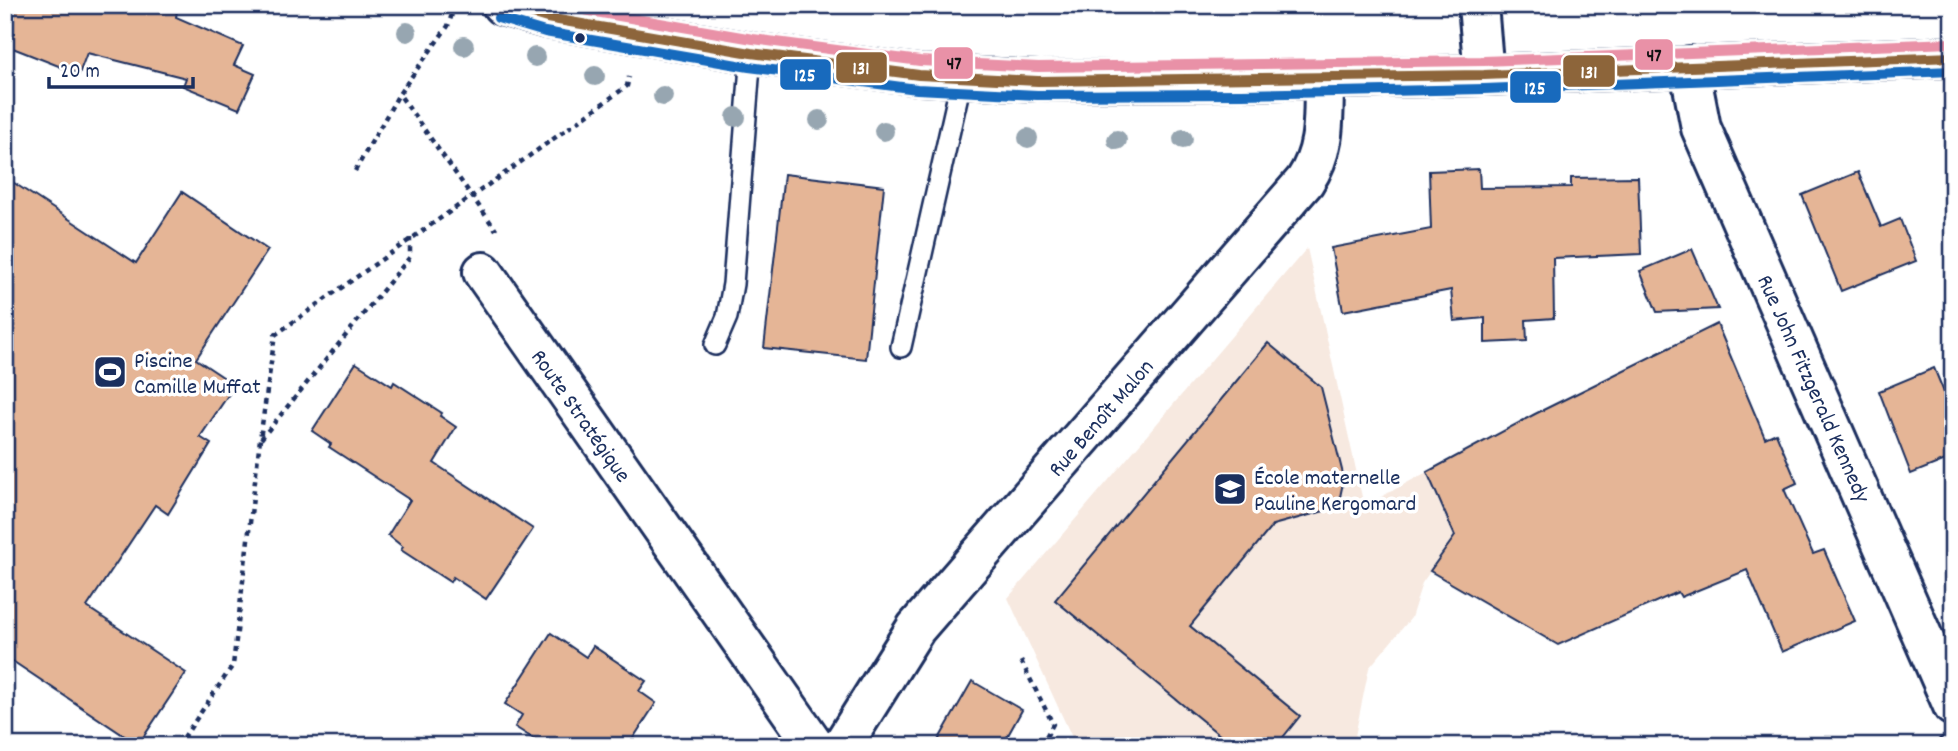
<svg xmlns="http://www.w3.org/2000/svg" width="1958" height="751" font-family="Dekko,sans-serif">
  <rect width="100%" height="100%" fill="#fff"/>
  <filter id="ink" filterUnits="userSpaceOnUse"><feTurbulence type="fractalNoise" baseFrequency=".0143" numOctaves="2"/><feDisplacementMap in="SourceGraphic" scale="14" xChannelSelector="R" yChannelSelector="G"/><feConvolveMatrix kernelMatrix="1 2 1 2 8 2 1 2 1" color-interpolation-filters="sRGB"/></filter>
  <g filter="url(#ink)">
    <polygon fill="#f7e9e0" points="1307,248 1364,506 1427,472 1455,536 1422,583 1411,618 1369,668 1355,736 1357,746 1076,746 1008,598"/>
    <g fill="#e5b596" stroke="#1b2f5e" stroke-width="2">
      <polygon points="5,5 152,5 177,11 176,17 243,46 234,65 255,74 239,109 183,86 186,78 87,53 79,74 5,45"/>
      <polygon points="1479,169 1480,188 1571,187 1571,178 1638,177 1641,254 1553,258 1554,318 1526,320 1527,341 1485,343 1485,318 1454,321 1451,290 1343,311 1331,248 1431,229 1429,171"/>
      <polygon points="1858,172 1881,227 1900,219 1916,261 1841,291 1802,195"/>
      <polygon points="784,174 884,186 866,359 764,348"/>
      <polygon points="5,177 136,263 182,192 268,250 196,359 235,385 200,437 211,444 168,514 155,505 87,607 186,673 138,745 5,656"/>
      <polygon points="1692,249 1718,309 1657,312 1640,271"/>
      <polygon points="1717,324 1765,438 1776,433 1797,483 1784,489 1813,554 1824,550 1855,621 1782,652 1747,570 1681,597 1678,592 1558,645 1430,571 1455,536 1427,472 1535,414"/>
      <polygon points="1268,343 1321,387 1344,478 1340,497 1324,511 1273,525 1190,626 1300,716 1276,746 1233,746 1055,600"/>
      <polygon points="356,363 392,386 394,382 442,413 440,416 456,427 434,463 533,529 486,599 453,577 450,582 401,550 403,547 388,535 410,500 329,447 331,444 312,431"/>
      <polygon points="1934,368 1953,414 1953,457 1911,474 1879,391"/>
      <polygon points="551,633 586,657 593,646 646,681 639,691 656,703 628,746 545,746 515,727 522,715 505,704"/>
      <polygon points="972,681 1022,710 1002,746 935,746"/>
    </g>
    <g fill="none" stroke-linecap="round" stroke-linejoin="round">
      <defs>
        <g id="lane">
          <polyline points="715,345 727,317 733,284 751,53"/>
          <polyline points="901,347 962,77"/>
          <polyline points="1948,746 1953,743"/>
        </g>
        <g id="street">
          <polyline points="1478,5 1484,75"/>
          <polyline points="1689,66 1701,128 1953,706"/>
          <polyline points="483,272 815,746"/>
          <path d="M842,746L916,628L1305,181C1327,148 1323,116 1324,78"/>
        </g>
        <polyline id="secondary" points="502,5 547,18 751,53 919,75 1038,81 1242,80 1484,75 1953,57"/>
      </defs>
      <use href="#lane" stroke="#1b2f5e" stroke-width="24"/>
      <use href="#street" stroke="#1b2f5e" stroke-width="44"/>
      <use href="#secondary" stroke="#1b2f5e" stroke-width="44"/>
      <g stroke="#1b2f5e" stroke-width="4.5" stroke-dasharray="5 5" stroke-linecap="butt">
        <polyline points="455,5 448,26 399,94 496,230"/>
        <polyline points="355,171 399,94"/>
        <polyline points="261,439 410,257 410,238"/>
        <polyline points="1021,661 1053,724 1041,746"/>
        <path d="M178,746L233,665L260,439L275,335C392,251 510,171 627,86L629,77"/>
      </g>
      <use href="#lane" stroke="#fff" stroke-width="19"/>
      <use href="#street" stroke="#fff" stroke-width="38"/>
      <use href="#secondary" stroke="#fff" stroke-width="38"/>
      <defs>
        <polyline id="bus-1" points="503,5 547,18 751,53 919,75 1038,81 1484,75 1953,57"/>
        <polyline id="bus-2" points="498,18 545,32 749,67 917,89 1037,95 1242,94 1484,89 1953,71"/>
        <polyline id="bus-3" points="555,5 753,39 920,61 1038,67 1484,61 1952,43"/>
      </defs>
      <use href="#bus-1" stroke="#fff" stroke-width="16"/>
      <use href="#bus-2" stroke="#fff" stroke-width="16"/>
      <use href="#bus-3" stroke="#fff" stroke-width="16"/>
      <use href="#bus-1" stroke="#8d653a" stroke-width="10"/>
      <use href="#bus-2" stroke="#186abd" stroke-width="10"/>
      <use href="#bus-3" stroke="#e991a7" stroke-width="10"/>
    </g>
    <g fill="#97a6b1">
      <circle cx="407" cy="32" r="10"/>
      <circle cx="464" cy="46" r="10"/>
      <circle cx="535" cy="57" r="10"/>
      <circle cx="595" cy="76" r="10"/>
      <circle cx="663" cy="96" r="10"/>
      <circle cx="736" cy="117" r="10"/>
      <circle cx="819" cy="120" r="10"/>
      <circle cx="884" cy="131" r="10"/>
      <circle cx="1028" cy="138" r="10"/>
      <circle cx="1183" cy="139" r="10"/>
      <circle cx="1117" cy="140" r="10"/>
    </g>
  </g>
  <defs>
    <symbol id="stadium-square" viewBox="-11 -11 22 22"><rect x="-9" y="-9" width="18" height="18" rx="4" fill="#1b2f5e" stroke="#fff"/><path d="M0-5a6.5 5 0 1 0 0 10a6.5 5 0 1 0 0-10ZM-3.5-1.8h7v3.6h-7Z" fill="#fff"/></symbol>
    <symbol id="school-square" viewBox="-11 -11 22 22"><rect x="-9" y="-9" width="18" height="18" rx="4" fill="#1b2f5e" stroke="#fff"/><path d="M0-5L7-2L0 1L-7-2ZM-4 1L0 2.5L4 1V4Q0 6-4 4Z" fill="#fff"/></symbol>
  </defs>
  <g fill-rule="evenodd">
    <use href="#stadium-square" x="91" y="353" width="38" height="38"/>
    <use href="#school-square" x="1211" y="470" width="38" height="38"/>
  </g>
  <circle fill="#1b2f5e" stroke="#fff" stroke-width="2.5" cx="580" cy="38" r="6"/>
  <g text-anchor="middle" stroke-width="7" stroke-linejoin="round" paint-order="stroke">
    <g font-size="23" fill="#1b2f5e" stroke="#fff" text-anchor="start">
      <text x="134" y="367">Piscine<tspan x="134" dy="26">Camille Muffat</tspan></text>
      <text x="1254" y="484">École maternelle<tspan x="1254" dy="26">Pauline Kergomard</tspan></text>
    </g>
    <g font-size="23" fill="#1b2f5e" stroke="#fff">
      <text transform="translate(1815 388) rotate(66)" y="8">Rue John Fitzgerald Kennedy</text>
      <text transform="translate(582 415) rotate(55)" y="8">Route Stratégique</text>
      <text transform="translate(1100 417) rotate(-49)" y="8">Rue Benoît Malon</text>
    </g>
  </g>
  <g stroke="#fff" stroke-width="2.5">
    <rect x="1634" y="38" width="40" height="33" rx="7" fill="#e991a7"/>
    <rect x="933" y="46" width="41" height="34" rx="7" fill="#e991a7"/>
    <rect x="835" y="51" width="53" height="33" rx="7" fill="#8d653a"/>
    <rect x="1562" y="54" width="54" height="34" rx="7" fill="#8d653a"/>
    <rect x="779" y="58" width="53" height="33" rx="7" fill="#186abd"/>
    <rect x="1509" y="70" width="53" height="34" rx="7" fill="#186abd"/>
  </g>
  <g font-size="19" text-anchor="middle" font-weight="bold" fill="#fff">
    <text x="861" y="74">131</text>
    <text x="1589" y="78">131</text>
    <text x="805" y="81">125</text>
    <text x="1535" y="94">125</text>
  </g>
  <g font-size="19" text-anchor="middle" font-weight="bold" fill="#111">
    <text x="1654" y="61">47</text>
    <text x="954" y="69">47</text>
  </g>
  <rect width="1958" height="751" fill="none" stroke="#fff" stroke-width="28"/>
  <rect x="14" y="14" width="1930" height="723" fill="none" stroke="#1b2f5e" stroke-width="2.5" filter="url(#ink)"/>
  <path d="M49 77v10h144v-10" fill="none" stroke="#1b2f5e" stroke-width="3.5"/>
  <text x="60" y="77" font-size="21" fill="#1b2f5e" stroke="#ffffff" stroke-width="5" paint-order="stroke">20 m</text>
</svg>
